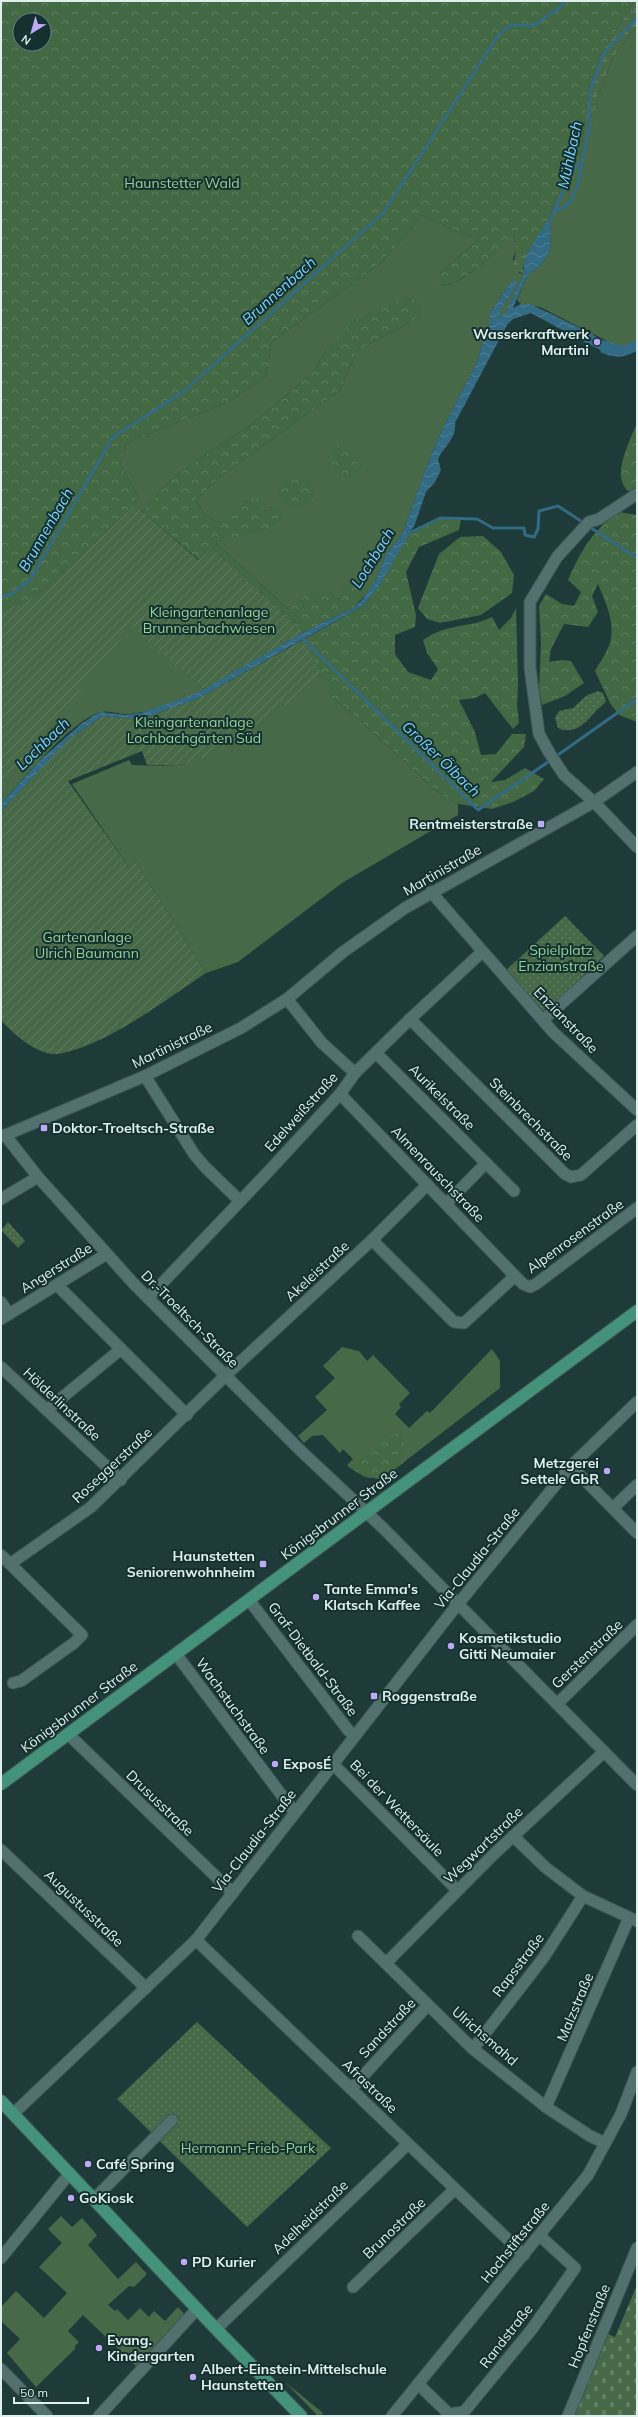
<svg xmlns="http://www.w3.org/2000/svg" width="638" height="2417" font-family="Mulish,sans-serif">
  <defs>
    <pattern id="forest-crowns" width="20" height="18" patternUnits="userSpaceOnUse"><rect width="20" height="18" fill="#436844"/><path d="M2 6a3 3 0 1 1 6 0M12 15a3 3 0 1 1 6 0" fill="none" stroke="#5e7e5f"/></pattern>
    <pattern id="wetland-marsh" width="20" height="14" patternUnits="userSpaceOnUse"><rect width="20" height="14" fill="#486948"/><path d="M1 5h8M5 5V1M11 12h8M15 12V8" fill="none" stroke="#627f63"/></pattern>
    <pattern id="cemetery-stones" width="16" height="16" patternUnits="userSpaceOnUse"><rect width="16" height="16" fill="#486948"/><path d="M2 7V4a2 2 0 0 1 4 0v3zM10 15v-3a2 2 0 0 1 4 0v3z" fill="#627f63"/></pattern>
    <pattern id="park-dots" width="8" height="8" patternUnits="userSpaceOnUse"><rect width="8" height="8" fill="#486948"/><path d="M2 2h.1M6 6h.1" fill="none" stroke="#627f63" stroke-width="1.8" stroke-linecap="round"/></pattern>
    <pattern id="garden-furrows" width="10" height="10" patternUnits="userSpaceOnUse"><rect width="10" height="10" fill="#486948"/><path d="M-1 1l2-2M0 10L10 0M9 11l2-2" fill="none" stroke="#627f63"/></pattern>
    <pattern id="water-waves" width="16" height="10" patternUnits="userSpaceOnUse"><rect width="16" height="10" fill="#336a84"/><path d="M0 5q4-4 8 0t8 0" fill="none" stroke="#508096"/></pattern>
  </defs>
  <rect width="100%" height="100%" fill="#1e3b39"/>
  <g fill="#486948">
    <polygon points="637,26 637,341 628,347 617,346 540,307 521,304 517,300 527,276 541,265 550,252 551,221 548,221 561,186 581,154 584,128 592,122 599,93 614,56"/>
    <path d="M422,215L462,234L479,239L440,273V286C464,286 496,251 513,233L516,250L513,259L519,273L524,274L505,314L499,318V309L514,289L510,283L490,313V324L486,331L478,360L440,434L424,473L403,533L385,556L377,578L368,592L362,584H351L342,598L337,599L330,593L289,610L215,542L267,529L274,509L263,511L261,504L247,501L222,523L206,517L196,500L221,476L340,390L357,351L422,316L326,350L312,373L256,421L196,461L167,483L143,512L135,505L138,496L120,464L127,443L229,402L266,376L272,342L382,262Z"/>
    <path d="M131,625L204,690C181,701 154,712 129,714C120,715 110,710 102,712C73,718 21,781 1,804V790Z"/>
    <path d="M322,674L333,699L353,714L436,791L458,804V815L342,883L238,962L206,973L136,862L128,866L72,784L129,760L132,765C147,765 163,767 178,765C216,760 292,700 322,674Z"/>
    <polygon points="342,1347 359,1351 367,1361 373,1355 410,1393 399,1404 401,1407 395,1414 409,1428 427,1411 430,1413 492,1349 500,1361 500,1388 382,1479 365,1477 349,1467 347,1465 353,1459 343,1449 340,1453 323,1435 312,1436 304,1443 298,1436 327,1410 315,1397 335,1378 323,1366"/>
    <polygon points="61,2216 72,2227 82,2218 97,2235 88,2245 118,2279 136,2262 147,2274 134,2287 129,2286 108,2305 115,2311 117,2309 128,2320 140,2308 149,2317 154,2311 165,2321 178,2307 186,2316 137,2367 83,2315 68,2331 79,2342 74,2347 76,2348 36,2387 7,2353 20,2339 1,2321 1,2307 16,2291 44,2318 67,2293 39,2267 62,2243 48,2229"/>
    <polygon points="285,2382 323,2413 321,2416 318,2416"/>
  </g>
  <g fill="url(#forest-crowns)" fill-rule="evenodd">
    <path d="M1,1H635L601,53L588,93L581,154L561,186L548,221L528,255L516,250L513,234C496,251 464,286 439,286L440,273L479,239L462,234L422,215L382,262L272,342L266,376L229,402L127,443L120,464L138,496L135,505L37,596L1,611ZM20,20H44V44H20Z"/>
    <path d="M407,297L420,303L422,316L357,351L340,390L221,476L196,500L206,517L222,523C233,513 245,497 261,498L263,511L274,509L283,512V520L267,529L216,543L289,610L310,592L330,593L337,599L342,598V589L351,584H362L368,592L353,608L304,632L213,549L199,560L143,512L167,483L196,461L256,421L312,373L326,350L353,320Z"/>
    <path d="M637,423V490L632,493C608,481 630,441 637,423Z"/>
    <path d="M335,445C350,444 356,454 363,466L354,478L341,476L332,464Z"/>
    <path d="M307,479L316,492L310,505C288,511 287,508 275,490L286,480Z"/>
    <path d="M619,512L637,515V722L619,715L610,703L595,671C600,662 607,652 610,643C616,623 605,601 598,584L592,596L598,612L588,627L564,624L551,649L549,662L561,660L571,661L584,683L565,696L542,705L539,689L541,644L539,606L546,594L562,604L574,606L581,592L568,580C582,549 591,532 619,512Z"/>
    <path d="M440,519H461L459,530L419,547L406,572L416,615L415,627L395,635V654L408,672L431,680L438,669L427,653L423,640C449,622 468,629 492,617L499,630L511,618L516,608L518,685L517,705L519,723L513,729L485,693L475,698L459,700L475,732L481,755L496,754L512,734H526L524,747L491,782L505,780L525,768L544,779L534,791L513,802L492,809L458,804L436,791L353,714L333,699L303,640L364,605L380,585L408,535Z"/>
    <polygon points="483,536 501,552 514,575 512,593 481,615 440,623 427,619 418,608 439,554 460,537"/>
    <polygon points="402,1429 404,1452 403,1463 382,1479 365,1477 349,1467"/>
  </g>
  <g fill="url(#wetland-marsh)">
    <polygon points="635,1 637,1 637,26 614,56 599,93 592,123 584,128 588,93 601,53"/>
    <polygon points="516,250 528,255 523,268 524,274 513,269"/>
  </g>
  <polygon fill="url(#cemetery-stones)" points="637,2285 637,2416 568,2416 603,2332 615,2337"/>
  <g fill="url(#park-dots)">
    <path d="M598,691L603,693L606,701C603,706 598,708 595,712C585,724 574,735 558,728L555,718L559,711L573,708L586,696Z"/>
    <polygon points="565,916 604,956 549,1008 541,1011 504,972"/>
    <polygon points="8,1222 25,1241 18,1248 1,1230"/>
    <polygon points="197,2022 331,2148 247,2227 117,2099"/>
  </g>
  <g fill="url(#garden-furrows)">
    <polygon points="135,505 198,560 213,549 304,632 204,690 131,626 1,790 1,611 37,596"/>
    <path d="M303,640L322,674C289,703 221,760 178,765C168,766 157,765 147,765L142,751L68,781L128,866L136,862L206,973C165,1000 105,1047 57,1054C38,1056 12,1033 1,1020V811L70,738L103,716L141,719L199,698Z"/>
  </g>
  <g fill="url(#water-waves)">
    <path d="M548,221H551L550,252L541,265L527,276L513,308L521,304H530L593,334L588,344L531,313L513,319L507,325L455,423C457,438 444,447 438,459L441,470L435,482L426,492L415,524L380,585L364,605L199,698L141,719L103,716L70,738L1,811V804L39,761L81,724L93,716L102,712L125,715L141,713L197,693L304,632L353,608L362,600L377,578L385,556L403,533L424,473L440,434L478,360L486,331L490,324V313L510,283L516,280C518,292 499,303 499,318L505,313L524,274C521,257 538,235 548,221Z"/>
    <path d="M606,340C616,345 627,350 637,341V350C624,359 614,358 600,352Z"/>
  </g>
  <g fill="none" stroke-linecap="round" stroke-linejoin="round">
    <g stroke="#336a84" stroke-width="3">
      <polyline points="554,211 574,168 581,163"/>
      <polyline points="549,223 554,211 563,208 570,202 577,187 589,130 590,92 603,54 637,18"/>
      <polyline points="588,526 637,558"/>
      <polyline points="407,534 440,518 477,519 493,528 524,528 525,535 534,537 538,529 539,511 558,506 584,523"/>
      <polyline points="1,597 12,594 30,580 113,437 183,392 383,213 498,36 510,25 535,25 559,8 565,1"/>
      <polyline points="301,637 478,810 551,760"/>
      <polyline points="555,757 637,699"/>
    </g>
    <path stroke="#336a84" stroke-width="10" d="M579,333C598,343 617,358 637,345"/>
    <defs>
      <g id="minor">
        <polyline points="637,494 599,519 589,522 557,557 530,602 530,668 539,734 550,754 564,775 594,802 637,847"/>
        <polyline points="431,892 553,1032 637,1110"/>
        <polyline points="287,999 322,1043 355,1073"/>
        <polyline points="410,1019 565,1174 571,1177 581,1175 637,1125"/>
        <polyline points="543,1020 637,936"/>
        <polyline points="376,1053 486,1163 446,1204"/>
        <polyline points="145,1076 194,1154 205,1167 240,1201"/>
        <polyline points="340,1094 515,1276"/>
        <polyline points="5,1135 38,1177 134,1284 301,1451 383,1528 637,1785"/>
        <polyline points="1,1137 145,1076 241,1028 287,999 343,952 405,908 594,802 637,772"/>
        <polyline points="486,1163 514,1191"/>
        <polyline points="1,1199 38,1177"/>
        <polyline points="372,1240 454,1322 464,1323 515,1276 523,1284 530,1287 536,1284 637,1208"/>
        <polyline points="57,1285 187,1415"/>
        <polyline points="148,1298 267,1173 340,1094 355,1073 410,1019 482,952"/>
        <polyline points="1,1302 9,1314"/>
        <polyline points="1,1319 105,1255"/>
        <polyline points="1,1367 121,1480"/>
        <polyline points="47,1410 121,1349"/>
        <polyline points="571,1466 637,1533"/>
        <polyline points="613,1508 637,1485"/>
        <polyline points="1,1555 82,1635 74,1643 21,1681 13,1683"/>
        <polyline points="10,1564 91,1507 225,1376 372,1240 427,1185"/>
        <polyline points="249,1600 348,1730 355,1736"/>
        <polyline points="176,1654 295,1813"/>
        <polyline points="557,1704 637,1625"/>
        <polyline points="68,1734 233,1893"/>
        <polyline points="333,1764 457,1890"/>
        <polyline points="513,1836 545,1867 583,1896 637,1921"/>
        <polyline points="1,1850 146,1988"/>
        <polyline points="358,1936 473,2049 546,2107 590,2136 605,2143"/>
        <polyline points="196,1940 524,2255"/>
        <polyline points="386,1963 494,1854 604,1752"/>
        <polyline points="473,2049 544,1957 583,1896"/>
        <polyline points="351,2089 428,2005"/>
        <polyline points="546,2107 629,1918"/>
        <polyline points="13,2114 196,1940 454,1609 571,1466 637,1402"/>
        <polyline points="94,2199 172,2120"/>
        <polyline points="1,2258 70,2173"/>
        <polyline points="353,2287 455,2189"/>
        <polyline points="216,2329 408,2144"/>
        <polyline points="1,2369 47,2416"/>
        <polyline points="418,2384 449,2414 464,2412 532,2329 575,2268 540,2236"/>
        <polyline points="99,2416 197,2309"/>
        <polyline points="392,2416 588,2175 621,2114 637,2072"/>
        <polyline points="568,2416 637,2248"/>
      </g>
      <g id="major">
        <polyline points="1,1784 637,1311"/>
        <polyline points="1,2101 216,2329 301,2416"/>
      </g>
    </defs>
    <use href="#minor" stroke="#3d5755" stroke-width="13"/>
    <use href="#major" stroke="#3d5755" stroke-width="14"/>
    <use href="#minor" stroke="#52716e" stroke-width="11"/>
    <use href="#major" stroke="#44927a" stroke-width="12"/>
  </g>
  <g fill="#bea9f4" stroke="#14312f" stroke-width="1.5">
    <circle cx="597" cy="342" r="4"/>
    <rect x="537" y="820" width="8" height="8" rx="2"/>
    <rect x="40" y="1124" width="8" height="8" rx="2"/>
    <circle cx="607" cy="1471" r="4"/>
    <rect x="259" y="1560" width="8" height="8" rx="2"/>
    <circle cx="316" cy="1597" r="4"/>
    <circle cx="451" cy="1646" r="4"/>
    <rect x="370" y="1692" width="8" height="8" rx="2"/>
    <circle cx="275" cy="1764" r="4"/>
    <circle cx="88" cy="2164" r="4"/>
    <circle cx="71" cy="2198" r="4"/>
    <circle cx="184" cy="2262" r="4"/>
    <circle cx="99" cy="2348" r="4"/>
    <circle cx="193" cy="2377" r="4"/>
  </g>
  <g text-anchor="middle" stroke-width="4" stroke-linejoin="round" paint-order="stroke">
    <g font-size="14" fill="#96d197" stroke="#14312f">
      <text x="182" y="188">Haunstetter Wald</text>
      <text x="209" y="617">Kleingartenanlage<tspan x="209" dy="16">Brunnenbachwiesen</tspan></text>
      <text x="194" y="727">Kleingartenanlage<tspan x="194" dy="16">Lochbachgärten Süd</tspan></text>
      <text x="87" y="942">Gartenanlage<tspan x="87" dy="16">Ulrich Baumann</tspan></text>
      <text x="561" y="955">Spielplatz<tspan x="561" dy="16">Enzianstraße</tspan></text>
      <text x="248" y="2153">Hermann-Frieb-Park</text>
    </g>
    <g font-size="14" font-weight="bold" fill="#deefed" stroke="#14312f" text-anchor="start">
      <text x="589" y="339" text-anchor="end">Wasserkraftwerk<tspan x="589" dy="16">Martini</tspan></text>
      <text x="533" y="829" text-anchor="end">Rentmeisterstraße</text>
      <text x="52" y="1133">Doktor-Troeltsch-Straße</text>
      <text x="599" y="1468" text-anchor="end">Metzgerei<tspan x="599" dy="16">Settele GbR</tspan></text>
      <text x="255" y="1561" text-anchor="end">Haunstetten<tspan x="255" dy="16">Seniorenwohnheim</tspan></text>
      <text x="324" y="1594">Tante Emma's<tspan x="324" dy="16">Klatsch Kaffee</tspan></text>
      <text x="459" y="1643">Kosmetikstudio<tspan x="459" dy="16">Gitti Neumaier</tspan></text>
      <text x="382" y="1701">Roggenstraße</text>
      <text x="283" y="1769">ExposÉ</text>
      <text x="96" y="2169">Café Spring</text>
      <text x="79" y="2203">GoKiosk</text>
      <text x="192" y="2267">PD Kurier</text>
      <text x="107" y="2345">Evang.<tspan x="107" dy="16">Kindergarten</tspan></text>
      <text x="201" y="2374">Albert-Einstein-Mittelschule<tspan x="201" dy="16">Haunstetten</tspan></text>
    </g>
    <g font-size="14" fill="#deefed" stroke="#14312f">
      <text transform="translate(442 870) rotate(-30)" y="5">Martinistraße</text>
      <text transform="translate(566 1020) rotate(46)" y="5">Enzianstraße</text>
      <text transform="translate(172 1045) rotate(-26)" y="5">Martinistraße</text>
      <text transform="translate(442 1097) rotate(45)" y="5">Aurikelstraße</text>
      <text transform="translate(301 1112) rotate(-48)" y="5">Edelweißstraße</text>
      <text transform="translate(531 1119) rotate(45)" y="5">Steinbrechstraße</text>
      <text transform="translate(438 1174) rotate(46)" y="5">Almenrauschstraße</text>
      <text transform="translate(575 1236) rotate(-36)" y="5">Alpenrosenstraße</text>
      <text transform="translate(56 1268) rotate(-32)" y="5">Angerstraße</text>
      <text transform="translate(317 1271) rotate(-43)" y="5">Akeleistraße</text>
      <text transform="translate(190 1319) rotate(45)" y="5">Dr.-Troeltsch-Straße</text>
      <text transform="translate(62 1404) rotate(43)" y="5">Hölderlinstraße</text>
      <text transform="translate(112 1465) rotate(-43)" y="5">Roseggerstraße</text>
      <text transform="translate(339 1514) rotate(-37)" y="5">Königsbrunner Straße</text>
      <text transform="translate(477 1558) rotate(-51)" y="5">Via-Claudia-Straße</text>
      <text transform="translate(587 1654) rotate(-44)" y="5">Gerstenstraße</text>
      <text transform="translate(313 1659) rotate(53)" y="5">Graf-Dietbald-Straße</text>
      <text transform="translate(233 1706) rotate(54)" y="5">Wachstuchstraße</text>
      <text transform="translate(79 1707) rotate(-37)" y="5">Königsbrunner Straße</text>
      <text transform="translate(160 1803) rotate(44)" y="5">Drususstraße</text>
      <text transform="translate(397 1808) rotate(46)" y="5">Bei der Wettersäule</text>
      <text transform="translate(254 1841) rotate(-52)" y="5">Via-Claudia-Straße</text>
      <text transform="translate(483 1845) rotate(-44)" y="5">Wegwartstraße</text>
      <text transform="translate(84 1908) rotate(44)" y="5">Augustusstraße</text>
      <text transform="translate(518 1965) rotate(-53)" y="5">Rapsstraße</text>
      <text transform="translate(575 2007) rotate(-67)" y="5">Malzstraße</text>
      <text transform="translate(387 2028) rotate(-47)" y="5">Sandstraße</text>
      <text transform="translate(485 2036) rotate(41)" y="5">Ulrichsmahd</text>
      <text transform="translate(370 2086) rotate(44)" y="5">Afrastraße</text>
      <text transform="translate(310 2217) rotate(-44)" y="5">Adelheidstraße</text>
      <text transform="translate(394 2228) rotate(-44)" y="5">Brunostraße</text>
      <text transform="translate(515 2242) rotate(-51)" y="5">Hochstiftstraße</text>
      <text transform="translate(589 2326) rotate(-68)" y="5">Hopfenstraße</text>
      <text transform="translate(506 2336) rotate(-52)" y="5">Randstraße</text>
    </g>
    <g font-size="15" font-style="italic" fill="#7dd2fc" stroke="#14312f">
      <text transform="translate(570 155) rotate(-78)" y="5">Mühlbach</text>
      <text transform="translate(279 291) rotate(-42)" y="5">Brunnenbach</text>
      <text transform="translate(46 530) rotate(-60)" y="5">Brunnenbach</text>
      <text transform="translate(373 558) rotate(-58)" y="5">Lochbach</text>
      <text transform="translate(43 744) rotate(-44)" y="5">Lochbach</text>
      <text transform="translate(441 759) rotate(44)" y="5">Großer Ölbach</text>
    </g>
  </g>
  <rect width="638" height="2417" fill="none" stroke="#deefed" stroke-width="4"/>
  <g transform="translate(32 32) rotate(217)"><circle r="19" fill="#14312f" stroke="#657d7b"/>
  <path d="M0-3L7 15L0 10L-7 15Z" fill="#bea9f4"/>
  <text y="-6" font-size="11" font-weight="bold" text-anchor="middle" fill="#deefed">N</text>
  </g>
  <path d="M14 2397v6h74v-6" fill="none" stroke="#deefed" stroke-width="2"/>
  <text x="20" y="2397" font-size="12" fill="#deefed" stroke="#14312f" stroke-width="3" paint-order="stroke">50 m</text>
</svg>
